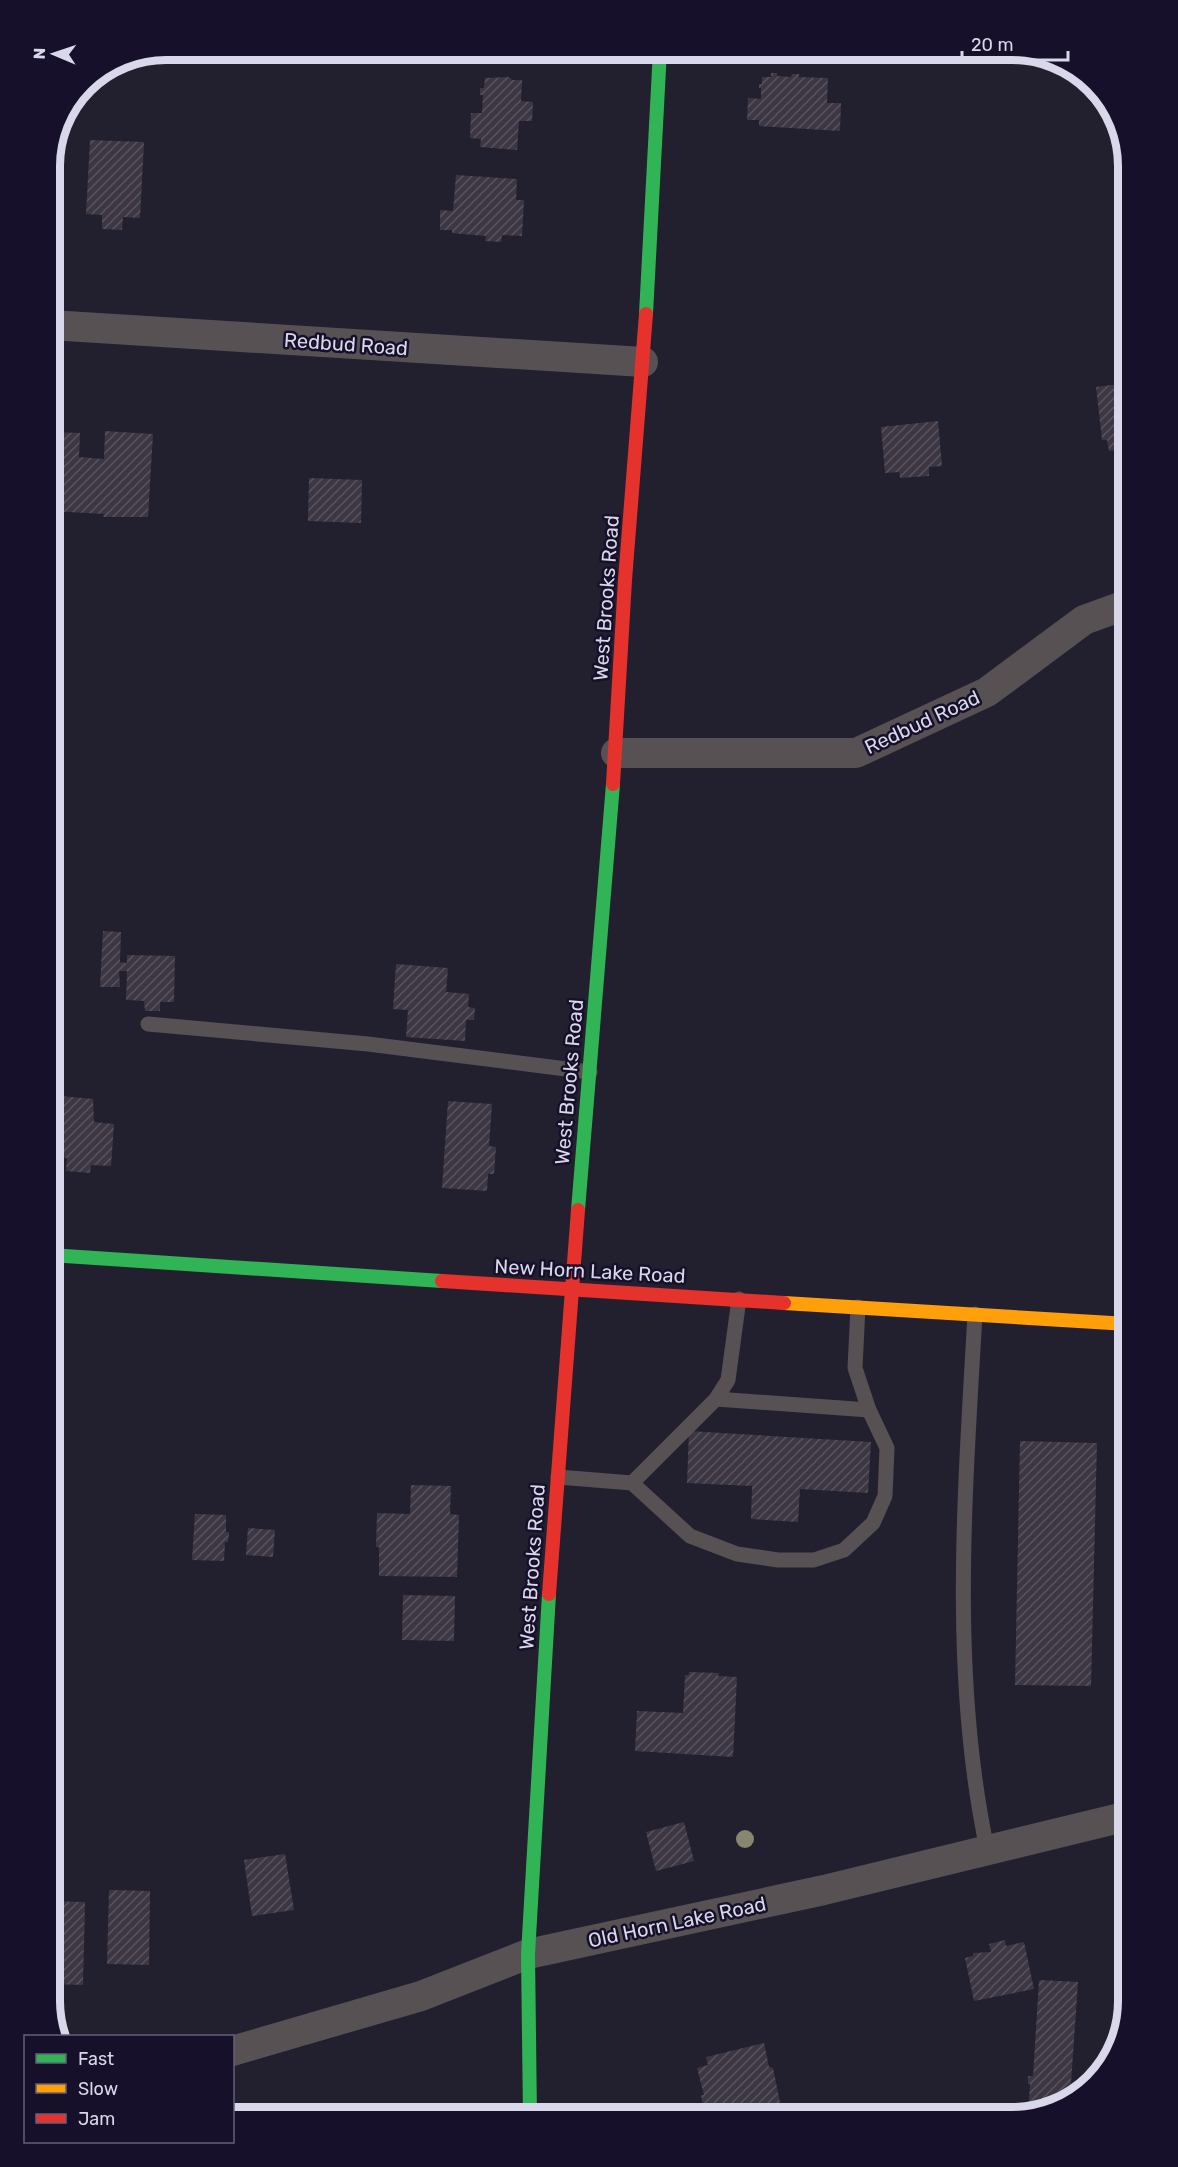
<svg xmlns="http://www.w3.org/2000/svg" width="1178" height="2167" font-family="Rubik,sans-serif">
  <defs>
    <pattern id="building-hatch" width="6" height="6" patternUnits="userSpaceOnUse" patternTransform="scale(1.5)"><rect width="6" height="6" fill="#3d3743"/><path d="M-1 1l2-2M0 6l6-6M5 7l2-2" fill="none" stroke="#58535e"/></pattern>
  </defs>
  <rect width="100%" height="100%" fill="#22202e"/>
  <g fill="url(#building-hatch)">
    <polygon points="771,73 777,73 777,76 791,77 792,74 799,74 799,77 828,78 827,103 841,103 840,131 759,126 759,120 747,120 748,98 761,99 761,88 759,88 759,84 762,84 762,77 771,77"/>
    <polygon points="509,77 512,80 522,80 521,101 533,102 532,121 519,121 517,150 480,147 481,139 470,138 471,113 482,113 483,95 480,95 480,88 484,88 485,78"/>
    <polygon points="90,140 144,142 140,218 123,217 122,230 102,229 102,215 86,214"/>
    <polygon points="456,175 517,179 516,200 524,200 522,236 502,235 501,242 485,241 486,236 452,233 452,230 440,230 440,210 453,211"/>
    <polygon points="1128,383 1128,448 1109,451 1107,440 1102,440 1096,387"/>
    <polygon points="938,421 942,466 929,467 929,476 900,478 899,472 885,473 881,427"/>
    <polygon points="105,431 153,434 148,517 103,517 104,514 50,511 51,432 80,433 79,457 104,459"/>
    <polygon points="309,478 362,480 361,523 308,521"/>
    <polygon points="103,931 121,932 120,962 127,963 127,955 175,956 174,1002 160,1002 160,1011 145,1011 144,1001 126,1000 127,971 119,971 120,987 100,987"/>
    <polygon points="396,964 448,968 446,992 469,994 468,1007 475,1008 474,1020 466,1020 465,1041 406,1037 408,1010 393,1009"/>
    <polygon points="50,1095 93,1099 94,1122 114,1124 111,1166 91,1165 90,1173 66,1171 67,1158 50,1157"/>
    <polygon points="448,1101 492,1104 489,1146 496,1147 494,1174 488,1174 487,1191 442,1188"/>
    <polygon points="689,1431 871,1442 868,1493 800,1489 798,1522 751,1519 752,1486 687,1483"/>
    <polygon points="1020,1441 1097,1443 1091,1686 1015,1685"/>
    <polygon points="411,1485 451,1486 450,1514 459,1515 457,1577 379,1576 379,1547 376,1547 377,1513 410,1514"/>
    <polygon points="195,1514 226,1515 226,1532 229,1532 228,1542 225,1542 224,1561 192,1560"/>
    <polygon points="248,1528 275,1530 273,1557 246,1555"/>
    <polygon points="403,1595 455,1596 454,1641 402,1640"/>
    <polygon points="689,1672 719,1673 718,1676 737,1677 733,1757 635,1751 637,1711 683,1713 685,1675 689,1675"/>
    <polygon points="684,1822 694,1861 656,1871 646,1832"/>
    <polygon points="285,1854 294,1910 252,1916 244,1860"/>
    <polygon points="109,1890 150,1891 149,1965 107,1964"/>
    <polygon points="50,1901 85,1902 83,1985 50,1984"/>
    <polygon points="1005,1940 1006,1946 1024,1942 1034,1989 974,2001 965,1958 973,1956 973,1953 991,1952 989,1944"/>
    <polygon points="1041,1980 1078,1982 1070,2098 1057,2109 1028,2114 1030,2084 1028,2084 1028,2076 1033,2076 1039,1981"/>
    <polygon points="764,2043 769,2067 773,2068 783,2117 740,2117 738,2108 710,2114 708,2107 703,2107 701,2095 704,2095 697,2068 708,2065 706,2057"/>
    <polygon points="417,2114 441,2115 441,2117 417,2117"/>
  </g>
  <g fill="none" stroke-linecap="round" stroke-linejoin="round">
    <g stroke="#575153" stroke-width="15">
      <polyline points="148,1024 368,1044 590,1072"/>
      <path d="M975,1314C965,1492 950,1674 987,1849"/>
      <polyline points="716,1399 869,1410"/>
      <polyline points="558,1477 632,1483 690,1536 737,1554 778,1560 814,1560 844,1550 873,1523 885,1496 887,1448 869,1410 855,1368 858,1307"/>
      <polyline points="632,1483 716,1399 728,1380 739,1299"/>
    </g>
    <g stroke="#575153" stroke-width="30">
      <polyline points="50,325 643,362"/>
      <polyline points="616,753 856,753 987,692 1084,620 1128,604"/>
      <polyline points="232,2051 421,1996 528,1954 824,1890 1128,1816"/>
    </g>
    <g stroke="#30b455" stroke-width="14">
      <polyline points="646,314 660,50"/>
      <polyline points="578,1210 613,784"/>
      <polyline points="50,1255 442,1281"/>
      <polyline points="530,2117 528,1954 549,1594"/>
    </g>
    <polyline stroke="#ff9f0a" stroke-width="14" points="784,1303 1128,1324"/>
    <g stroke="#e5322d" stroke-width="14">
      <polyline points="613,784 625,580 646,314"/>
      <polyline points="442,1281 784,1303"/>
      <polyline points="549,1594 578,1210"/>
    </g>
  </g>
  <circle fill="#86876c" cx="745" cy="1839" r="9"/>
  <g text-anchor="middle" stroke-width="5" stroke-linejoin="round" paint-order="stroke">
    <g font-size="20" fill="#d9d7ea" stroke="#16102a">
      <text transform="translate(346 344) rotate(4)" y="7">Redbud Road</text>
      <text transform="translate(606 598) rotate(-86)" y="7">West Brooks Road</text>
      <text transform="translate(922 722) rotate(-25)" y="7">Redbud Road</text>
      <text transform="translate(569 1082) rotate(-85)" y="7">West Brooks Road</text>
      <text transform="translate(590 1271) rotate(3)" y="7">New Horn Lake Road</text>
      <text transform="translate(532 1567) rotate(-86)" y="7">West Brooks Road</text>
      <text transform="translate(677 1922) rotate(-12)" y="7">Old Horn Lake Road</text>
    </g>
  </g>
  <path d="M0 0H1178V2167H0ZM166 60H1012A106 106 0 0 1 1118 166V2001A106 106 0 0 1 1012 2107H166A106 106 0 0 1 60 2001V166A106 106 0 0 1 166 60Z" fill="#16102a" fill-rule="evenodd"/>
  <path fill="none" stroke="#d9d7ea" stroke-width="8" d="M166 60H1012A106 106 0 0 1 1118 166V2001A106 106 0 0 1 1012 2107H166A106 106 0 0 1 60 2001V166A106 106 0 0 1 166 60Z"/>
  <rect x="24" y="2035" width="210" height="108" fill="#16102a" stroke="#646077" stroke-width="1.5"/>
  <rect x="36" y="2054" width="30" height="9" fill="#30b455" stroke="#646077" stroke-width="1.5"/>
  <text x="78" y="2065" font-size="18" fill="#d9d7ea">Fast</text>
  <rect x="36" y="2084" width="30" height="9" fill="#ff9f0a" stroke="#646077" stroke-width="1.5"/>
  <text x="78" y="2095" font-size="18" fill="#d9d7ea">Slow</text>
  <rect x="36" y="2114" width="30" height="9" fill="#e5322d" stroke="#646077" stroke-width="1.5"/>
  <text x="78" y="2125" font-size="18" fill="#d9d7ea">Jam</text>
  <g transform="translate(54 54) rotate(272)" stroke="#16102a" stroke-width="4.5" paint-order="stroke">
  <path d="M0-4.5L10 22L0 15L-10 22Z" fill="#d9d7ea"/>
  <text y="-9" font-size="16" font-weight="bold" text-anchor="middle" fill="#d9d7ea">N</text>
  </g>
  <path d="M962 51v9h106v-9" fill="none" stroke="#d9d7ea" stroke-width="3"/>
  <text x="971" y="51" font-size="18" fill="#d9d7ea" stroke="#16102a" stroke-width="4.5" paint-order="stroke">20 m</text>
</svg>
